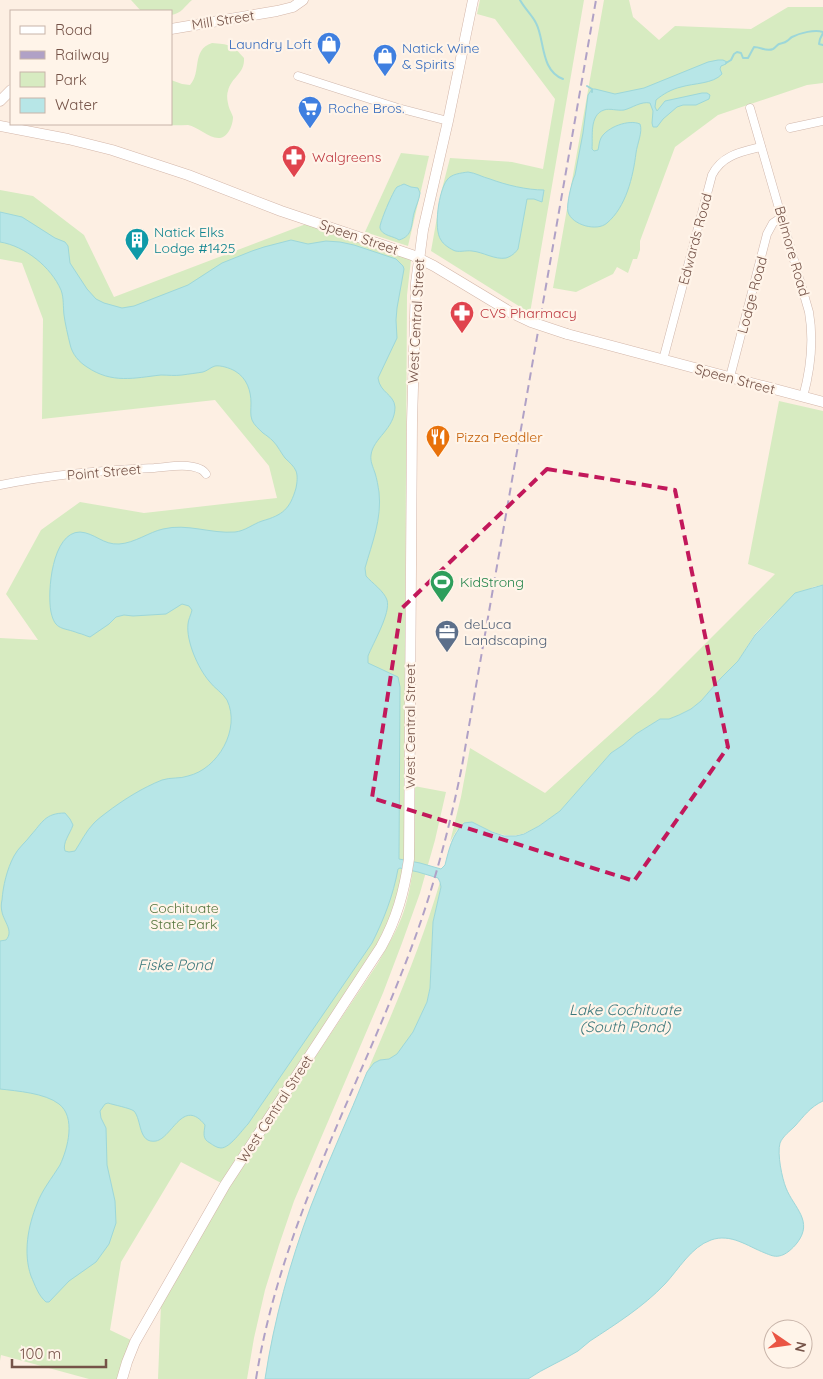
<svg xmlns="http://www.w3.org/2000/svg" width="823" height="1379" font-family="Quicksand,sans-serif">
  <rect width="100%" height="100%" fill="#fdefe3"/>
  <g fill="#d7ebc1">
    <path d="M131,0H192C185,6 181,14 171,15V11H141Z"/>
    <polygon points="480,0 584,0 530,313 431,251 442,189 450,158 512,162 543,169 555,99 495,19 477,14"/>
    <polygon points="604,0 629,0 633,17 659,40 675,26 751,29 788,7 823,7 823,83 807,85 718,115 675,147 640,241 640,250 637,259 633,259 628,273 617,267 613,274 576,292 553,288"/>
    <path d="M212,43C228,44 233,45 244,58C245,74 231,77 228,91C226,96 228,105 230,110C231,112 232,114 233,117C233,122 231,128 229,131C218,149 201,127 188,125C179,125 170,126 161,124H171V80L182,84L190,85C202,72 191,50 212,43Z"/>
    <polygon points="401,153 429,156 408,246 365,232"/>
    <polygon points="0,190 33,196 84,235 114,297 306,224 407,258 411,260 407,295 404,819 407,867 396,914 225,1185 181,1162 121,1262 110,1330 135,1342 122,1379 89,1379 1,1355 0,1361 0,638 38,640 6,594 41,530 80,502 144,513 277,498 269,466 215,400 42,419 43,319 22,263 0,259"/>
    <path d="M779,401L823,411V585L813,587L782,607L770,618L755,634L738,661L721,678L701,701L691,709L679,715L669,719H660L636,734L623,745L611,753L560,811C524,837 514,845 472,822L457,830L450,842L461,797L470,748L545,793L655,694L775,574L748,564Z"/>
    <path d="M414,786L446,792L435,840L420,893L402,943L383,993L294,1201L279,1245L265,1290L254,1338L247,1379H158L161,1304L235,1177L378,963C389,943 402,923 407,900C417,863 414,824 414,786Z"/>
    <path d="M440,882L441,887L433,922L430,988L427,1002L413,1032L397,1055L389,1059L380,1060L374,1063L367,1072C394,1009 421,947 440,882Z"/>
  </g>
  <g fill="#b7e6e7" stroke="#9dd7d9">
    <path d="M718,60H723L727,62L726,64L721,66L720,69L722,74C713,84 694,83 681,87C672,89 663,94 656,100L655,107L657,111L665,101L702,93H707L710,95L709,99L696,105H683L677,107L663,119L657,127H653L652,123L653,111L650,103C641,101 632,108 624,110C617,111 610,108 604,110C589,115 593,137 592,149L594,151L598,150C599,146 599,142 601,138C607,127 629,119 640,124C643,132 637,144 636,153C633,177 626,207 607,223C597,232 572,225 568,212C566,205 572,181 575,175L583,133L588,95L592,89H595L615,94L644,88L708,62Z"/>
    <path d="M468,172C476,173 482,177 490,179C506,185 527,190 544,190L542,202L534,199H527L518,249C515,253 512,256 506,258C495,260 483,252 472,251C466,250 458,253 453,250C449,248 443,244 441,240C433,229 439,190 447,180C451,174 461,173 468,172Z"/>
    <path d="M404,184L411,187L418,188L420,193C419,200 416,206 414,213C411,225 413,236 399,240C394,236 382,236 380,228C379,224 393,191 397,187C399,186 402,185 404,184Z"/>
    <path d="M0,212L22,217L55,238L65,242L68,246L70,263L87,289L96,299L104,303L122,308L134,306L188,285L222,263L252,251L264,247L291,240L308,244L326,241L340,242L354,245L396,259L403,266L404,269L397,308L396,320L397,338L378,378C380,393 394,394 395,407C395,429 373,438 371,455C370,461 373,467 375,473C377,479 378,486 379,492C382,519 372,543 365,568L366,576C372,583 384,591 387,600C391,613 373,643 368,656V663L398,677L400,687L399,859L420,863L441,869L445,865C449,849 452,835 464,823L472,822L492,832L504,836H516L524,834L539,826L560,811L611,753L623,745L636,734L660,719H669L679,715L691,709L701,701L721,678L738,661L755,635L795,593L823,585V1101C810,1107 804,1116 795,1126C790,1131 783,1136 780,1143C777,1154 782,1178 786,1188C794,1208 814,1221 797,1243C793,1248 786,1255 779,1256C774,1257 770,1255 765,1253C747,1246 731,1233 711,1240C691,1247 679,1269 665,1284C643,1307 616,1324 590,1341C586,1344 582,1348 578,1351C562,1361 544,1368 528,1379H265C274,1320 290,1262 311,1206C328,1161 349,1117 367,1072L374,1063L380,1060L389,1059L397,1054L413,1032L427,1002L430,988L433,922L441,887L440,882L438,878L418,872L400,868L398,869C393,896 384,919 372,943L248,1124C242,1130 230,1148 221,1148C217,1148 213,1145 210,1143C202,1139 204,1133 205,1125C183,1097 172,1138 156,1141C138,1144 142,1120 134,1111C130,1108 114,1105 108,1103L105,1104L100,1111L101,1118L106,1128L107,1165L115,1201L116,1223L109,1244L96,1262L69,1281L49,1302H46C38,1295 35,1285 31,1276C23,1253 28,1226 37,1204C42,1190 52,1178 60,1165C68,1148 76,1117 59,1104C45,1093 17,1091 0,1089V941L6,940C14,931 4,922 2,912C1,908 1,904 2,900C3,886 7,869 14,856C18,848 26,842 31,835C42,823 45,813 65,813L70,819L73,825C70,834 62,843 65,851L69,852L75,851C81,842 86,831 94,823C98,819 102,816 106,813C123,800 142,788 162,780C171,777 180,779 188,776C218,769 241,729 227,700C223,693 214,688 209,681C198,668 186,641 188,624C188,620 191,615 192,610L189,606L182,604L166,614L133,616L124,615L116,617L109,624L90,637C86,636 83,634 78,633C63,627 55,631 51,612C47,592 52,532 80,532C95,533 103,545 119,544C135,543 149,532 163,529C187,523 211,534 235,532C245,531 253,524 262,521C283,515 290,509 296,488C297,483 298,476 296,471C294,466 289,462 285,458C281,453 278,446 273,441C270,438 266,435 263,433C259,429 254,425 252,420C250,415 251,409 251,403C251,391 247,378 235,371C230,368 220,365 215,366C211,367 207,371 203,372C197,373 189,374 182,375C175,376 168,375 161,375C134,378 112,384 87,367C79,362 72,354 70,344C68,336 65,323 64,315C63,307 64,298 61,290C51,267 25,246 0,242Z"/>
  </g>
  <g fill="none" stroke-linecap="round" stroke-linejoin="round">
    <g stroke="#9dd7d9" stroke-width="2">
      <path d="M520,0C525,9 532,15 536,23C545,40 540,70 563,79"/>
      <polyline points="823,33 820,39 819,44 823,45"/>
      <path d="M726,63L731,60L734,54L737,52L741,53L743,58H748L754,47C761,47 766,52 773,49C775,48 777,45 779,44C782,43 785,43 787,41C789,40 790,38 792,37C800,33 815,29 823,32"/>
      <polyline points="587,86 592,89 592,92"/>
    </g>
    <defs>
      <g id="street">
        <polyline points="298,76 398,108 448,121"/>
        <path d="M750,108L809,312C814,341 811,368 803,397"/>
        <polyline points="790,128 823,121"/>
        <path d="M663,360L712,175C722,155 741,152 761,147"/>
        <polyline points="730,377 767,234 773,223 782,217"/>
        <path d="M0,485C50,475 102,470 154,468C168,467 187,463 200,469C203,470 204,471 206,474"/>
      </g>
      <g id="secondary">
        <polyline points="171,29 277,11 293,7 303,0"/>
        <polyline points="0,101 11,90"/>
        <polyline points="0,126 68,139 112,150 188,175 281,211 412,255 434,266 512,313"/>
        <polyline points="567,334 823,402"/>
        <path d="M122,1379L127,1362L135,1342L225,1185L381,947C397,918 404,892 409,859L412,422L416,283L423,230L448,121L473,0"/>
      </g>
    </defs>
    <use href="#street" stroke="#d0b7ac" stroke-width="9"/>
    <use href="#secondary" stroke="#d3b6a9" stroke-width="11"/>
    <use href="#street" stroke="#fff" stroke-width="8"/>
    <use href="#secondary" stroke="#fff" stroke-width="10"/>
    <path stroke="#b0a1c6" stroke-width="2" stroke-dasharray="8 5" stroke-linecap="butt" d="M256,1379C279,1234 349,1107 402,972C429,905 448,836 462,766L596,0"/>
    <defs>
      <polyline id="secondary-bridge" points="512,313 531,322 567,334"/>
    </defs>
    <use href="#secondary-bridge" stroke="#d3b6a9" stroke-width="11" stroke-linecap="butt"/>
    <use href="#secondary-bridge" stroke="#fff" stroke-width="10"/>
  </g>
  <path fill="none" stroke="#c2185b" stroke-width="4" stroke-dasharray="10 6" stroke-linejoin="round" d="M547,469L675,490L728,747L634,881L372,798L401,609Z"/>
  <defs>
    <symbol id="shop-pin" viewBox="-11 -11 22 30"><path d="M0 17L-7.5 6A9.5 9.5 0 1 1 7.5 6Z" fill="#3f7fe0" stroke="#fff4e9"/><path d="M-5-2.5h2.3a2.7 3.5 0 0 1 5.4 0H5L5.5 6h-11ZM-1.5-2.5h3a1.5 2.3 0 0 0-3 0Z" fill="#fff"/></symbol>
    <symbol id="supermarket-pin" viewBox="-11 -11 22 30"><path d="M0 17L-7.5 6A9.5 9.5 0 1 1 7.5 6Z" fill="#3f7fe0" stroke="#fff4e9"/><path d="M-6-5.5h2.5l.6 2H6L4.5 2H-2.5L-4.4-4H-6ZM-1.5 3.2a1.3 1.3 0 1 0 .1 0ZM3 3.2a1.3 1.3 0 1 0 .1 0Z" fill="#fff"/></symbol>
    <symbol id="pharmacy-pin" viewBox="-11 -11 22 30"><path d="M0 17L-7.5 6A9.5 9.5 0 1 1 7.5 6Z" fill="#e0444e" stroke="#fff4e9"/><path d="M-2-6h4v4h4v4h-4v4h-4v-4h-4v-4h4Z" fill="#fff"/></symbol>
    <symbol id="building-pin" viewBox="-11 -11 22 30"><path d="M0 17L-7.5 6A9.5 9.5 0 1 1 7.5 6Z" fill="#0f9aa8" stroke="#fff4e9"/><path d="M-4-6H4V6H1V3H-1V6H-4ZM-2.5-4.3h1.7v1.8h-1.7ZM.8-4.3h1.7v1.8H.8ZM-2.5-1h1.7V.8h-1.7ZM.8-1h1.7V.8H.8Z" fill="#fff"/></symbol>
    <symbol id="restaurant-pin" viewBox="-11 -11 22 30"><path d="M0 17L-7.5 6A9.5 9.5 0 1 1 7.5 6Z" fill="#e8710a" stroke="#fff4e9"/><path d="M-5-6h1v4h1v-4h1v4h1v-4h1v5L-1.5 .5V6h-2V.5L-5-1ZM5-6V6H3V1.5H1.5Q1.5-4 5-6Z" fill="#fff"/></symbol>
    <symbol id="stadium-pin" viewBox="-11 -11 22 30"><path d="M0 17L-7.5 6A9.5 9.5 0 1 1 7.5 6Z" fill="#2e9e5b" stroke="#fff4e9"/><path d="M0-5a6.5 5 0 1 0 0 10a6.5 5 0 1 0 0-10ZM-3.5-1.8h7v3.6h-7Z" fill="#fff"/></symbol>
    <symbol id="office-pin" viewBox="-11 -11 22 30"><path d="M0 17L-7.5 6A9.5 9.5 0 1 1 7.5 6Z" fill="#5c6f8a" stroke="#fff4e9"/><path d="M-6-3h4V-5.5h4V-3h4V5H-6ZM-1-4.5V-3h2v-1.5ZM-6 0V1H6V0Z" fill="#fff"/></symbol>
  </defs>
  <g fill-rule="evenodd">
    <use href="#shop-pin" x="315" y="30" width="28" height="38"/>
    <use href="#shop-pin" x="371" y="42" width="28" height="38"/>
    <use href="#supermarket-pin" x="296" y="94" width="28" height="38"/>
    <use href="#pharmacy-pin" x="280" y="143" width="28" height="38"/>
    <use href="#building-pin" x="123" y="226" width="28" height="38"/>
    <use href="#pharmacy-pin" x="448" y="299" width="28" height="38"/>
    <use href="#restaurant-pin" x="424" y="423" width="28" height="38"/>
    <use href="#stadium-pin" x="428" y="568" width="28" height="38"/>
    <use href="#office-pin" x="433" y="618" width="28" height="38"/>
  </g>
  <g text-anchor="middle" stroke-width="4.5" stroke-linejoin="round" paint-order="stroke">
    <g font-size="14" fill="#755348" stroke="#fff4e9">
      <text transform="translate(223 20) rotate(-9)" y="5">Mill Street</text>
      <text transform="translate(359 237) rotate(19)" y="5">Speen Street</text>
      <text transform="translate(695 239) rotate(-75)" y="5">Edwards Road</text>
      <text transform="translate(792 251) rotate(74)" y="5">Belmore Road</text>
      <text transform="translate(752 295) rotate(-75)" y="5">Lodge Road</text>
      <text transform="translate(416 321) rotate(-87)" y="5">West Central Street</text>
      <text transform="translate(735 379) rotate(15)" y="5">Speen Street</text>
      <text transform="translate(104 472) rotate(-5)" y="5">Point Street</text>
      <text transform="translate(410 726) rotate(-90)" y="5">West Central Street</text>
      <text transform="translate(275 1109) rotate(-57)" y="5">West Central Street</text>
    </g>
    <g font-size="14" fill="#366cbe" stroke="#fff4e9" text-anchor="start">
      <text x="312" y="49" text-anchor="end">Laundry Loft</text>
      <text x="402" y="53">Natick Wine<tspan x="402" dy="16">&amp; Spirits</tspan></text>
      <text x="328" y="113">Roche Bros.</text>
    </g>
    <g font-size="14" fill="#be3a42" stroke="#fff4e9" text-anchor="start">
      <text x="312" y="162">Walgreens</text>
      <text x="480" y="318">CVS Pharmacy</text>
    </g>
    <g font-size="14" fill="#0d838f" stroke="#fff4e9" text-anchor="start">
      <text x="154" y="237">Natick Elks<tspan x="154" dy="16">Lodge #1425</tspan></text>
    </g>
    <g font-size="14" fill="#c56008" stroke="#fff4e9" text-anchor="start">
      <text x="456" y="442">Pizza Peddler</text>
    </g>
    <g font-size="14" fill="#27864d" stroke="#fff4e9" text-anchor="start">
      <text x="460" y="587">KidStrong</text>
    </g>
    <g font-size="14" fill="#4e5e75" stroke="#fff4e9" text-anchor="start">
      <text x="464" y="629">deLuca<tspan x="464" dy="16">Landscaping</tspan></text>
    </g>
    <g font-size="14" fill="#55753d" stroke="#fff4e9">
      <text x="184" y="913">Cochituate<tspan x="184" dy="16">State Park</tspan></text>
    </g>
    <g font-size="15" font-style="italic" fill="#3c787c" stroke="#fff4e9">
      <text x="175" y="970">Fiske Pond</text>
      <text x="625" y="1015">Lake Cochituate<tspan x="625" dy="17">(South Pond)</tspan></text>
    </g>
  </g>
  <rect x="10" y="10" width="162" height="115" fill="#fff4e9" stroke="#c8b4a9"/>
  <rect x="20" y="26" width="25" height="8" fill="#ffffff" stroke="#c8b4a9"/>
  <text x="55" y="35" font-size="15" fill="#755348">Road</text>
  <rect x="20" y="51" width="25" height="8" fill="#b0a1c6" stroke="#c8b4a9"/>
  <text x="55" y="60" font-size="15" fill="#755348">Railway</text>
  <rect x="20" y="72" width="25" height="15" fill="#d7ebc1" stroke="#c8b4a9"/>
  <text x="55" y="85" font-size="15" fill="#755348">Park</text>
  <rect x="20" y="98" width="25" height="15" fill="#b7e6e7" stroke="#c8b4a9"/>
  <text x="55" y="110" font-size="15" fill="#755348">Water</text>
  <g transform="translate(788 1344) rotate(103)"><circle r="24" fill="#fff4e9" stroke="#c8b4a9"/>
  <path d="M0-4L9 19L0 12L-9 19Z" fill="#ea5544"/>
  <text y="-8" font-size="14" font-weight="bold" text-anchor="middle" fill="#755348">N</text>
  </g>
  <path d="M12 1359v8h94v-8" fill="none" stroke="#755348" stroke-width="2.5"/>
  <text x="20" y="1359" font-size="15" fill="#755348" stroke="#fff4e9" stroke-width="4" paint-order="stroke">100 m</text>
</svg>
